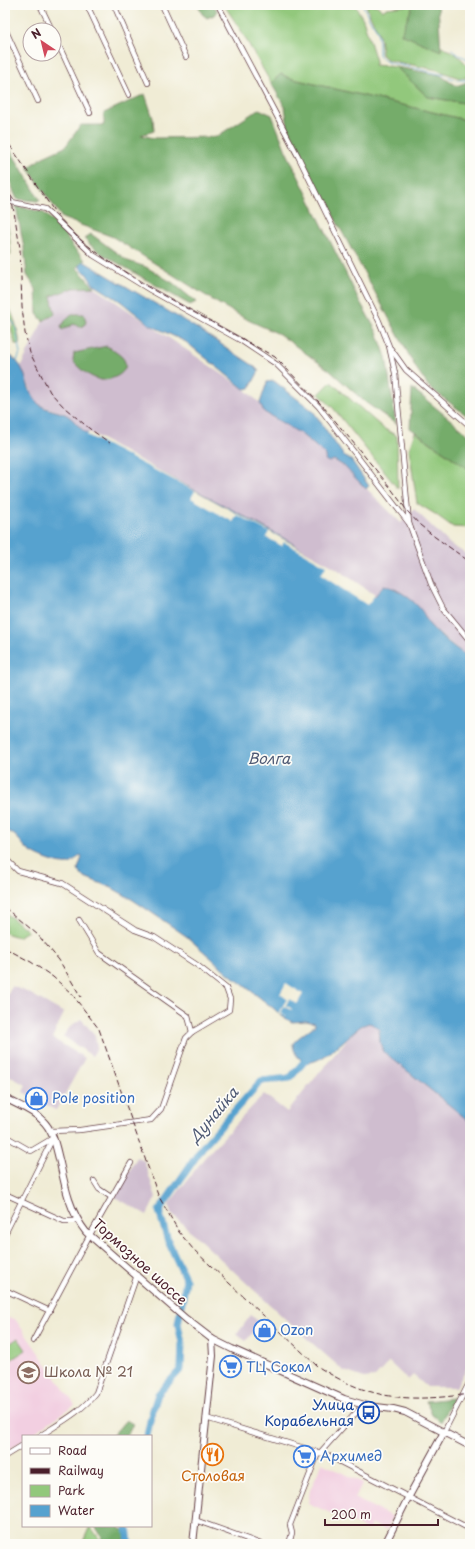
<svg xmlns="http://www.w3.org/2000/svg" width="475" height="1549" font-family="'Playpen Sans',sans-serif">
  <rect width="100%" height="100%" fill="#fdfcf7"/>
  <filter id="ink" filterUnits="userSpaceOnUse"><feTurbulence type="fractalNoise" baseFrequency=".025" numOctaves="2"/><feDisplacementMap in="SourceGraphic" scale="8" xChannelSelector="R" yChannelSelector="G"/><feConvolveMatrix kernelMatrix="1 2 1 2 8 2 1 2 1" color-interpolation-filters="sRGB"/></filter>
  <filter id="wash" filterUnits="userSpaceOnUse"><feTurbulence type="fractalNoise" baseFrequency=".012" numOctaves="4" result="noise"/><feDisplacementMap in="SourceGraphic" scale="16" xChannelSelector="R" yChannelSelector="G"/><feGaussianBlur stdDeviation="0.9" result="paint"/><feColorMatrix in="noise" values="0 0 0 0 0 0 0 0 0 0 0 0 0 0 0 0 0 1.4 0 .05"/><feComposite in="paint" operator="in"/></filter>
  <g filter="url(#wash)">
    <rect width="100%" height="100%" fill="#f0ecd5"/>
    <g fill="#f2cfe1">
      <polygon points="9,1318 15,1319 75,1405 29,1436 23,1436 23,1440 5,1452 5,1324"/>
      <polygon points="322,1463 363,1483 354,1498 393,1517 386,1530 372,1524 369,1530 308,1503 310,1490"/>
    </g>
    <g fill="#cfbdcf">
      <polygon points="84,287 94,287 244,389 260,403 301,434 326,455 325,460 334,460 344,466 401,523 414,509 451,545 470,556 470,658 463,653 429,625 421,610 411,600 392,587 384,585 375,596 238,513 85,432 64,413 39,405 35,400 21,366 43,321 55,314 51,296 74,288"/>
      <polygon points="12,986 29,993 64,1013 52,1038 85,1058 56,1110 23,1092 26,1085 5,1074 5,999"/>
      <polygon points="81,1019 95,1035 97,1048 92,1056 63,1036 71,1026"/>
      <polygon points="369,1023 374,1025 379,1029 380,1042 384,1052 470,1122 470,1362 456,1387 427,1387 413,1375 408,1380 389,1362 375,1377 364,1378 344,1371 297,1330 171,1213 169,1204 205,1157 264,1094 287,1112 354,1031 365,1024"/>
      <polygon points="137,1157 144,1161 156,1197 147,1215 115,1197"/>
      <polygon points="251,1315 260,1323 246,1341 237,1334"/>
    </g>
    <g fill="#92c87b" stroke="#6e7453">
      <polygon points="224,5 355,5 363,19 376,61 374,65 396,67 428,97 470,104 470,121 289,78 281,74 271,83 240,29"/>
      <path d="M366,5H377L382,11L387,8L413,5L401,34L441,50L440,45C454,53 470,60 470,78H459L437,70L388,60L381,54C383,31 372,25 366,5Z"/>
      <polygon points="5,212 9,232 11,255 6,258 5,281"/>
      <path d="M5,300C13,313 18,328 20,344H15C14,337 9,330 13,324L12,320L5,319Z"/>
      <polygon points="331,382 383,428 397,436 398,489 334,409 319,394"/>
      <polygon points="415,432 470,470 470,528 453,527 435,514 417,503 409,449"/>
      <polygon points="5,913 20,924 28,931 18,937 5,933"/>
      <polygon points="18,1338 26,1350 6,1363 5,1361 5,1347"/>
      <polygon points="90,1526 100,1540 98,1544 82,1544"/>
    </g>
    <g fill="#75ac6b" stroke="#60664b">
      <polygon points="198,5 214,5 217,11 214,15 207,18 202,14"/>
      <polygon points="413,5 438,5 441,51 401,34"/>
      <polygon points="396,67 440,75 456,86 470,81 470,104 428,97"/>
      <polygon points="281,74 289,78 470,121 470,418 429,387 416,368 289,134 285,107 271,83"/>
      <polygon points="145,94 153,118 154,131 141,135 154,138 216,137 259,109 272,115 286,151 359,300 377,332 386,357 396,424 365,402 329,370 279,334 250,321 219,304 113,237 62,218 28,168 43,157 65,147 81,125 104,125 104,113"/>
      <path d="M5,141L40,200L37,201L17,199C8,181 5,160 5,141Z"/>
      <polygon points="16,206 43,212 63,231 72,246 85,260 77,268 94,287 74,288 51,296 55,314 43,321 37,314 36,289 27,275 24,248"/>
      <polygon points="91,234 128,261 146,267 173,283 196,302 190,305 102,254 89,244 85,238"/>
      <polygon points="74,314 84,314 86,322 84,326 79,327 74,324 62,330 61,327 67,318"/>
      <path d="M107,346C112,350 118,353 122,357C134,371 112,381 101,380C91,378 79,369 73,361L74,353Z"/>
      <polygon points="412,388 470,436 470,470 410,428"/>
      <polygon points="453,1398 441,1422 432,1415 426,1401"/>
      <polygon points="126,1420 133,1424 127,1436 112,1436"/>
      <path d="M95,1526H119L120,1529L125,1530C131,1546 110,1544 100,1544L102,1537Z"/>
    </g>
    <g fill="#56a2cf" stroke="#50607d">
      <polygon points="83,261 195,327 254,366 259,371 250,388 244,389 186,342 150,325 120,301 93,284 86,273 80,268 80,265"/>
      <path d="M5,352C30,367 22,382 36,401C42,410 57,410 67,415C74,419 78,427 85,432L238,513L290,542L375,596L384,585C397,588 413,599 422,611C425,615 426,620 429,624C436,633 460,652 470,658V1122L384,1052L380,1042L379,1029L374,1025L369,1023L361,1026C347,1036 314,1075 299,1058C295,1054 293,1048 293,1043L297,1039L315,1025V1023L306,1021L292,1022L283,1017L273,1008L228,973L186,936L133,900L112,888L82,876L78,869L82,857L81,855C77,857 74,863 69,864C60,866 35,856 28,850C20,842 17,834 5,830Z"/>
      <polygon points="274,381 313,411 344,456 352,461 369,486 366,489 344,466 334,460 329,462 325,460 326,455 301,434 264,412 260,403 267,382"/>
    </g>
    <g fill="#f0ecd5">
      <polygon points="89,432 334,567 375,595 367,605 321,575 326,566 284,542 282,546 266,537 269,532 237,515 233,522 191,498 195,491 87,435"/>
      <polygon points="286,983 303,994 297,1004 289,999 286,1005 292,1009 291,1010 285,1006 281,1012 286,1015 286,1016 280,1013 278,1016 277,1015 287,999 280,994"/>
    </g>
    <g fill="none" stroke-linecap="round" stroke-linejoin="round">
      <g stroke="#56a2cf" stroke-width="1">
        <polyline points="363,5 369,18 377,30 379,43 379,55 387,62 444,75 456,80 470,80"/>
        <path d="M452,49C458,58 464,54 470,62"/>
        <path d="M5,316C8,319 11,320 13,322C17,325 18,347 20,353L17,361"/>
      </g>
      <g stroke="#56a2cf" stroke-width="7">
        <polyline points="147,1436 151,1416 158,1394 181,1369 182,1343 178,1324 186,1280 168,1241 159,1211 204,1145 261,1081 290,1078 309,1056"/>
        <polyline points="127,1526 129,1544"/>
      </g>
    </g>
  </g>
  <g filter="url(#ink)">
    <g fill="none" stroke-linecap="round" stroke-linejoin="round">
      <defs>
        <g id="street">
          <polyline points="40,5 52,30"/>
          <polyline points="87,5 129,95"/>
          <polyline points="114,5 148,83"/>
          <polyline points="162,5 186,57"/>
          <polyline points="218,5 298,156 379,321 389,346 395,373 409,523 431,584 443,608 470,641"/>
          <polyline points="5,29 38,101"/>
          <polyline points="54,35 90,113"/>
          <polyline points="5,192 12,202 45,209 93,255 150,290 240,340 276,364 319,407 408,522"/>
          <polyline points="391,349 406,370 470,426"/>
          <polyline points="5,858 18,871 62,883 135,930 154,937 197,965 226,988 230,999 229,1010 192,1032 186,1038 161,1109 151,1120 80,1130 51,1131"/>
          <polyline points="79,920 99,953 188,1016 192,1032"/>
          <polyline points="5,1136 31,1151 53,1138"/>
          <polyline points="94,1181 99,1189 111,1197"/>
          <polyline points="5,1194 64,1221 73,1221 77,1219"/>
          <polyline points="5,1234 53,1138"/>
          <polyline points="5,1290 50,1311"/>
          <polyline points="33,1341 87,1240 131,1163"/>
          <polyline points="206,1418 327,1455 470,1529"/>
          <polyline points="444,1432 470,1381"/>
          <path d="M40,1436C60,1423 81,1412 96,1393L137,1275"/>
          <polyline points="5,1456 23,1445"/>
          <polyline points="195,1520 261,1544"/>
          <polyline points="289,1544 292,1533 290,1525 317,1456 363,1405"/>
        </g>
        <g id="secondary">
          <path d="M5,1098C17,1105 33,1110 42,1120C54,1131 56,1148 60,1163C65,1187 70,1212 86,1232L186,1319L212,1339L232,1349L344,1399L368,1406L393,1409L405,1412L470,1446"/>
          <polyline points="193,1544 213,1356 212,1339"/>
          <polyline points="385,1544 408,1498 444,1432"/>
        </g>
      </defs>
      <use href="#street" stroke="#633e44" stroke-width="6"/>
      <use href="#secondary" stroke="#633e44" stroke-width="8"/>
      <use href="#street" stroke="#fff" stroke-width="4.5"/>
      <use href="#secondary" stroke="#fff" stroke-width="6"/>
      <g stroke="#4a1f2b" stroke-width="1" stroke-dasharray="6 3" stroke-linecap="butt">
        <polyline points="5,138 56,214 78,238 111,263 146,286 275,357 322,405 390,487 408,512 420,525 435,537 470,562"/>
        <polyline points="5,170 14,212 20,248 22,307 25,333 30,353 50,392 65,408 90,429 110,443"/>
        <polyline points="5,907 38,935 59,960 81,997"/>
        <path d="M5,948L31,962L53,977L71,993L99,1029L158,1195L179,1232L193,1249L317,1366C371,1401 408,1402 470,1394"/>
      </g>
    </g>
  </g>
  <defs>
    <symbol id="shop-ring" viewBox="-11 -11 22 22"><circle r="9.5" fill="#fdfcf7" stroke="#3f7fe0" stroke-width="1.5"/><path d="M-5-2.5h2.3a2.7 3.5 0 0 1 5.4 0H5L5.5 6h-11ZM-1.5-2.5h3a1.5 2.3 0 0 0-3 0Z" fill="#3f7fe0"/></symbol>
    <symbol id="supermarket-ring" viewBox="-11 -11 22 22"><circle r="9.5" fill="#fdfcf7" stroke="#3f7fe0" stroke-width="1.5"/><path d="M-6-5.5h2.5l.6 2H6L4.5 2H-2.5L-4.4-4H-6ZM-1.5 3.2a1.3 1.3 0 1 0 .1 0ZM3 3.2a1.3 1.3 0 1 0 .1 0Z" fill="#3f7fe0"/></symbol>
    <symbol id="school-ring" viewBox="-11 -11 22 22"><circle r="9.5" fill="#fdfcf7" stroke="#8d6e63" stroke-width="1.5"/><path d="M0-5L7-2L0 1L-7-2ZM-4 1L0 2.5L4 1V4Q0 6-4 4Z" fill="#8d6e63"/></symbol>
    <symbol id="bus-ring" viewBox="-11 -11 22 22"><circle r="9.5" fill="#fdfcf7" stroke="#1a4fb4" stroke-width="1.5"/><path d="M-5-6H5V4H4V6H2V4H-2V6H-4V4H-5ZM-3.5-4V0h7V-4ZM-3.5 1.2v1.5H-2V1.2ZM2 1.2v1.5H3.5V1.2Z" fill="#1a4fb4"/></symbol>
    <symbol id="restaurant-ring" viewBox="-11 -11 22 22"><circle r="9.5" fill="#fdfcf7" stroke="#e8710a" stroke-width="1.5"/><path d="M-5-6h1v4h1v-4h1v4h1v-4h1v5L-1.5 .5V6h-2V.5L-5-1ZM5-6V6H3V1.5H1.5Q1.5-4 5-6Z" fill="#e8710a"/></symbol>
  </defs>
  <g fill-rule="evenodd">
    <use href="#shop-ring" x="24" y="1086" width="25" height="25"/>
    <use href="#shop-ring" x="252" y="1318" width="25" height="25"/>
    <use href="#supermarket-ring" x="218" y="1354" width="25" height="25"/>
    <use href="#school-ring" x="16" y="1360" width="25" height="25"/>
    <use href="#bus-ring" x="356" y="1400" width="25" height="25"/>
    <use href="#restaurant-ring" x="200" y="1442" width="25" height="25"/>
    <use href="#supermarket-ring" x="292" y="1444" width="25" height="25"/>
  </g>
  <g text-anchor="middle" stroke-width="3.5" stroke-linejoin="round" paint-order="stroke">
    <g font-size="14" fill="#366cbe" stroke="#fdfcf7" text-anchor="start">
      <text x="52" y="1103">Pole position</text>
      <text x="280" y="1335">Ozon</text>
      <text x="246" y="1372">ТЦ Сокол</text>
      <text x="320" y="1461">Архимед</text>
    </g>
    <g font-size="14" fill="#4a1f2b" stroke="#fdfcf7">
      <text transform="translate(140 1262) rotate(42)" y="5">Тормозное шоссе</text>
    </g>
    <g font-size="14" fill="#785e54" stroke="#fdfcf7" text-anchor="start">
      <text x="44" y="1377">Школа № 21</text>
    </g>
    <g font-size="14" fill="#164399" stroke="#fdfcf7" text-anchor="end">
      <text x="354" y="1410">Улица<tspan x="354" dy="16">Корабельная</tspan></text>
    </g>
    <g font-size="14" fill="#c56008" stroke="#fdfcf7">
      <text x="213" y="1481">Столовая</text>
    </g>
    <g font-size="15" font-style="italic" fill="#4f5a75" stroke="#fdfcf7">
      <text x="269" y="764">Волга</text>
      <text transform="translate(214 1115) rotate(-50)" y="5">Дунайка</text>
    </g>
  </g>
  <rect width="475" height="1549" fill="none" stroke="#fdfcf7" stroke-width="20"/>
  <rect x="22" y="1435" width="130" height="92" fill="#fdfcf7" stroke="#b5a4a5"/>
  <rect x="30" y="1448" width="20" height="6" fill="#ffffff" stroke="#b5a4a5"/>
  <text x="58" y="1455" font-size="12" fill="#4a1f2b">Road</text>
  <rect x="30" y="1468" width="20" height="6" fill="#4a1f2b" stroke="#b5a4a5"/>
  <text x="58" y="1475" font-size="12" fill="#4a1f2b">Railway</text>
  <rect x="30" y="1485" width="20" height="12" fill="#92c87b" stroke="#b5a4a5"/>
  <text x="58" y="1495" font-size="12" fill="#4a1f2b">Park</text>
  <rect x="30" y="1505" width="20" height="12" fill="#56a2cf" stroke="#b5a4a5"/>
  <text x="58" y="1515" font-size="12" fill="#4a1f2b">Water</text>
  <g transform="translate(42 42) rotate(325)"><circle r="19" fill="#fdfcf7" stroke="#b5a4a5"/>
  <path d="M0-3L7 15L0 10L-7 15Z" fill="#d1495b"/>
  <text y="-6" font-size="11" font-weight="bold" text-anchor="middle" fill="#4a1f2b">N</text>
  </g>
  <path d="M325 1519v6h113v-6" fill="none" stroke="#4a1f2b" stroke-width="2"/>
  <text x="331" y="1519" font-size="12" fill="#4a1f2b" stroke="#fdfcf7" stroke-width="3" paint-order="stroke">200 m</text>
</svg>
